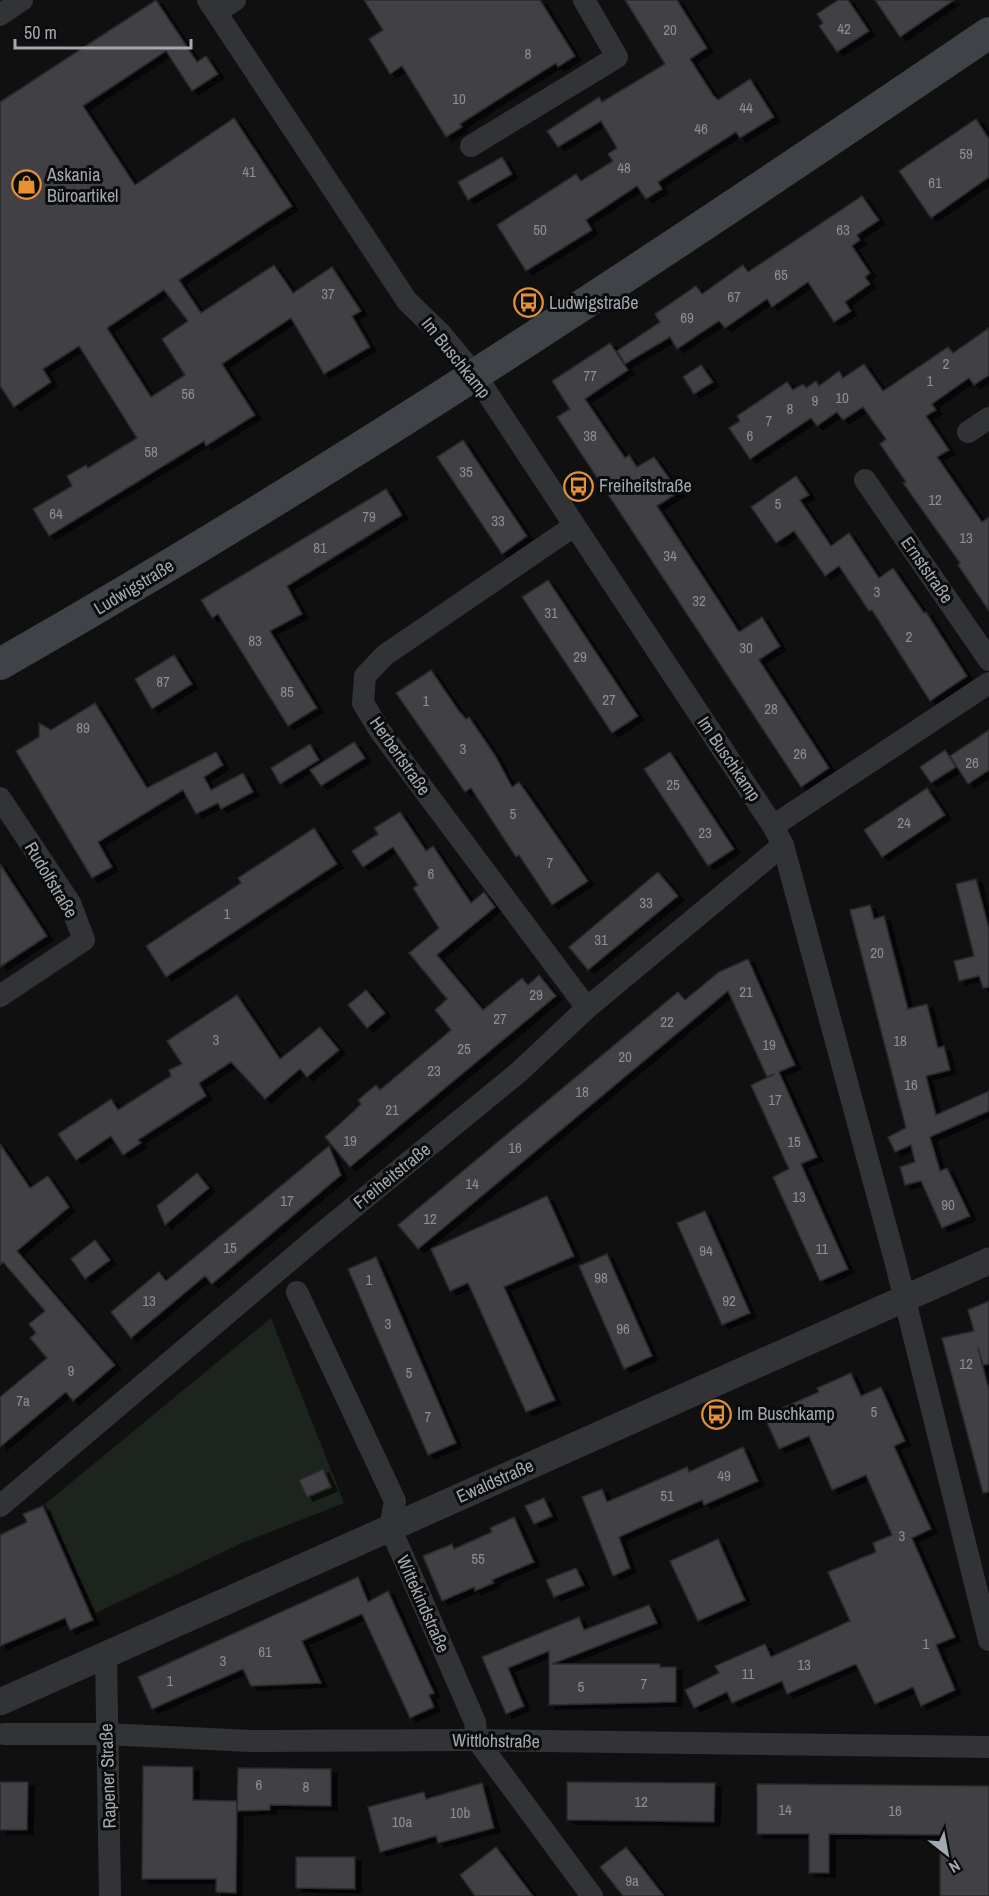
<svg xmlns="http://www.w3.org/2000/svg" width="989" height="1896" font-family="'Archivo Narrow',sans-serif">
  <defs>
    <filter id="shadow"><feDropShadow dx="6" dy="4" stdDeviation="0" flood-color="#0009"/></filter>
  </defs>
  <rect width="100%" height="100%" fill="#101011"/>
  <polygon fill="#1d231d" points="271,1318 344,1503 242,1543 96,1613 45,1504"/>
  <g fill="#3f4044" stroke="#2a2a2d" stroke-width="1.5" fill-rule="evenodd" filter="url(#shadow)">
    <path d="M156,0L197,62L206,56L218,74L192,91L166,51L83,106L135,185L234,118L292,206L179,280L201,313L274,265L293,293L332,267L361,311L352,316L370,347L324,374L291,318L222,364L255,415L206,446L204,441L49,536L33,509L72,486L67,476L86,465L88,468L137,438L79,346L43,369L51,382L14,407L0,386V102ZM164,290L188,321L162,339L185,375L151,397L107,328Z"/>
    <polygon points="364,0 540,0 575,56 558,67 556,63 460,124 462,127 446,137 402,66 390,74 369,39 383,30"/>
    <polygon points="625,0 677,0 707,48 690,59 713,95 718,100 750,79 774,117 740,138 736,132 658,182 662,189 646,199 637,186 586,220 592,230 526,271 497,225 576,174 581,181 613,161 608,154 617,148 601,121 558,147 547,131 599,97 602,102 665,64"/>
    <polygon points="838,0 848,0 869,31 837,52 819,26 823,23 817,14"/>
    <polygon points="875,0 954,0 900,37"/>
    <polygon points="976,119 989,139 989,177 931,218 899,171"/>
    <polygon points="502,157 512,174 468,200 458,182"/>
    <polygon points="862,196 879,220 857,235 860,240 852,246 870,273 865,277 870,284 845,302 851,311 834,322 808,282 772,307 767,299 725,328 719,321 677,349 670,337 625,364 617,351 660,322 655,314 696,286 702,294 743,265 748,272"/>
    <polygon points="989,328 989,375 974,385 969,378 932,404 936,410 926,416 949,450 937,457 982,522 989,517 989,611 958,565 960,563 903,483 906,482 880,444 886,439 863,407 843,420 837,412 817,426 811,418 750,459 729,428 740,421 737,416 787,382 793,390 803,384 806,388 816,381 819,386 839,371 843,378 864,364 883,391 948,347 953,353"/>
    <polygon points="610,343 628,370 585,399 625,458 629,455 637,467 654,457 679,492 657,506 739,632 762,617 780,646 759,660 829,768 801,787 557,417 570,409 552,381"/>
    <polygon points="701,365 713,382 694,394 683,377"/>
    <polygon points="463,440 527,536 502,554 437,457"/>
    <polygon points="796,476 809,495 800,500 831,546 849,533 879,578 893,568 924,613 926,612 967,676 930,701 872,610 869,611 839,566 825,576 794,531 776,543 751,507"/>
    <polygon points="386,489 402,515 287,586 302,614 270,631 317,708 288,726 218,614 212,618 201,600"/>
    <polygon points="548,580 638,716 612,733 522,597"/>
    <polygon points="174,655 192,684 152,709 135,679"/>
    <polygon points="431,670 458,710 466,719 469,717 496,757 512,787 519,782 588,881 552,905 519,855 516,857 471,788 465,792 396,693"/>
    <polygon points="95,703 147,788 216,752 223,765 204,777 211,790 243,773 253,792 221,809 218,803 196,814 183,790 98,842 112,867 92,878 16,751 39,737 39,723 51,730"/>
    <polygon points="989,730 989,770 968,784 950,756"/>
    <polygon points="354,742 365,758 321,786 310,770"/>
    <polygon points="310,744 319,760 280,784 271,768"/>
    <polygon points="945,750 956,767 931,783 920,767"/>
    <polygon points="670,752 734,849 708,866 644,769"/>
    <polygon points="927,788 945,815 882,857 864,830"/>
    <polygon points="400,812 426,851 433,846 471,903 484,892 495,907 437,955 483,1010 522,978 528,985 539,975 556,996 350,1167 325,1137 354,1111 361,1104 358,1100 376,1085 380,1090 451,1030 435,1010 447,999 409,953 439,928 413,888 418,885 393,847 363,867 352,851 378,834 374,828"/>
    <polygon points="314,828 337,864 166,977 146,946 241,883 238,878"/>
    <polygon points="0,864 47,936 0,967"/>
    <polygon points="658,872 678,896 588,970 569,947"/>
    <polygon points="976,879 989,929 989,987 983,988 979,976 959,981 954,961 974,956 956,884"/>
    <polygon points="870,905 874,919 884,916 908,1009 927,1004 938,1048 944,1046 950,1070 926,1076 936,1115 989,1091 989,1111 930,1137 940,1171 947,1168 970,1216 942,1228 921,1181 905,1185 900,1167 915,1162 911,1145 895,1152 888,1137 906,1128 850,910"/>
    <polygon points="748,959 795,1065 779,1072 817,1157 801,1164 848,1269 820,1281 773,1177 789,1169 751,1085 775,1074 767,1077 728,991 418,1249 398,1225 678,992 685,1000 719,972"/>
    <polygon points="366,990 385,1013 367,1028 348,1005"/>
    <polygon points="237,995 280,1059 320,1027 339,1050 307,1077 300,1069 265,1099 231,1062 199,1083 206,1096 138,1140 141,1143 123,1155 111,1136 76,1160 58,1134 111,1099 118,1110 171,1076 169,1070 182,1064 167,1041"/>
    <polygon points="0,1144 30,1188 48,1176 69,1207 17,1251 115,1365 73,1401 66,1392 0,1447 0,1397 47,1358 30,1338 36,1333 29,1324 45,1311 3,1262 0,1265"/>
    <polygon points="329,1146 341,1175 212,1284 205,1276 131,1338 111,1312 159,1272 166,1281"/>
    <polygon points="197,1173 209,1188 165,1225 157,1206"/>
    <polygon points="547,1196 574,1256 504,1287 555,1400 526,1412 468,1283 450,1291 431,1249"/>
    <polygon points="705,1211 750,1313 722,1325 677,1223"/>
    <polygon points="95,1240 110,1260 85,1279 71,1259"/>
    <polygon points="607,1254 652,1356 624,1369 579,1266"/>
    <polygon points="376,1257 456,1443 428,1455 348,1269"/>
    <polygon points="989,1301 989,1364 983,1365 978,1348 989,1390 989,1492 983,1493 942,1338 974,1331 968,1310"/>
    <polygon points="851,1373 861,1396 881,1387 905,1441 894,1446 931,1529 912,1538 955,1637 936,1645 955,1690 921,1706 913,1687 875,1704 856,1664 787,1694 782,1681 732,1703 727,1692 694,1708 685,1690 719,1673 715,1666 765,1644 771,1657 850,1621 828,1572 876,1552 873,1543 892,1535 866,1475 832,1490 809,1436 779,1449 764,1416 819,1392 817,1388"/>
    <polygon points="743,1447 758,1481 704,1505 702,1500 619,1537 630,1568 613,1576 582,1497 602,1489 607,1502 687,1467 689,1472"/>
    <polygon points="323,1469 331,1487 307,1497 299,1480"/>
    <polygon points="544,1498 552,1516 534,1524 525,1506"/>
    <polygon points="43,1506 93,1620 70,1630 65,1618 0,1646 0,1535 27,1522 23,1514"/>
    <polygon points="514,1517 534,1562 492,1580 494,1583 475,1591 474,1587 442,1601 423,1556 452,1544 454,1549 492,1532 490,1528"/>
    <polygon points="718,1539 745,1600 698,1621 670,1561"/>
    <polygon points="576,1568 584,1585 554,1597 546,1580"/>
    <polygon points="358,1577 368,1602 388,1591 434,1693 429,1695 434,1707 410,1718 362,1614 302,1641 321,1683 251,1686 243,1669 152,1709 138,1677"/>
    <polygon points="649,1605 657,1623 552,1664 660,1664 660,1667 676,1667 676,1702 549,1705 549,1651 508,1668 524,1706 506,1714 482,1657 579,1617 584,1630"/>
    <polygon points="143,1766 193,1767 193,1800 237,1801 236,1893 216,1892 216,1879 142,1879"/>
    <polygon points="238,1768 331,1769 331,1806 270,1805 270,1810 237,1811"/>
    <polygon points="0,1782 28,1782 27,1830 0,1830"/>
    <polygon points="567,1782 715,1783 714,1822 567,1820"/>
    <polygon points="482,1783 494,1828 438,1843 436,1836 380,1852 368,1807 424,1792 426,1799"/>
    <polygon points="757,1784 989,1786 989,1896 940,1896 940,1835 829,1834 829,1873 809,1873 809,1834 757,1834"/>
    <polygon points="496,1847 533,1896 475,1896 460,1875"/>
    <polygon points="626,1847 664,1896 623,1896 600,1867"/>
    <polygon points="296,1857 355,1857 355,1889 296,1888"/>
  </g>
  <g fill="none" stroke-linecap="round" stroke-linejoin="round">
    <g stroke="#313336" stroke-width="22">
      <polyline points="208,0 407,301 441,334 476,376 773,826 783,845 896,1264 989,1640"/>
      <polyline points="217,12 235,0"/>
      <polyline points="0,15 22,0"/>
      <polyline points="471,146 617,57 584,0"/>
      <polyline points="968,432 989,418"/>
      <polyline points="865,480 989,660"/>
      <polyline points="574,526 385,655 365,676 363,703 380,731 587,1008"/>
      <polyline points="0,798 70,903 84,940 0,996"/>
      <polyline points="773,826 989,683"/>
      <polyline points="297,1292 395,1501 390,1527 475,1722 477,1740 592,1896"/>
      <polyline points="0,1506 315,1239 519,1072 587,1008 783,845"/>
      <polyline points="106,1655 110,1896"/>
      <polyline points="4,1734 106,1734 250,1741 477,1740 989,1747"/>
    </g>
    <polyline stroke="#313336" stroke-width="27" points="0,1702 989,1261"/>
    <path stroke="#3f4246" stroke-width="32" d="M0,664C340,470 665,253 989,33"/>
  </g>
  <defs>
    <symbol id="shop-ring" viewBox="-11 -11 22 22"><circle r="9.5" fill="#0b0b0c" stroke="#e59134" stroke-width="1.5"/><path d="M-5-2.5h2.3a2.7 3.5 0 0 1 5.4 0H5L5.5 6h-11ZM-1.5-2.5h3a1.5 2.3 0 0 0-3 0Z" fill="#e59134"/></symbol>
    <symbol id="bus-ring" viewBox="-11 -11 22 22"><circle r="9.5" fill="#0b0b0c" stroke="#e59134" stroke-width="1.5"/><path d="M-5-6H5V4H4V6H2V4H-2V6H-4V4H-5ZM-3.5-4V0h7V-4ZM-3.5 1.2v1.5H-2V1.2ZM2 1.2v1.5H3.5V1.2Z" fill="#e59134"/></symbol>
  </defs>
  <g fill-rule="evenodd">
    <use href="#shop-ring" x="10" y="168" width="33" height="33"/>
    <use href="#bus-ring" x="512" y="286" width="33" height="33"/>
    <use href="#bus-ring" x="562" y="470" width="33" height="33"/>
    <use href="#bus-ring" x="700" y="1398" width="33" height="33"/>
  </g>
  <g text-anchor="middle" stroke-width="6" stroke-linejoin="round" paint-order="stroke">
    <g font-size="15" fill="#898f96">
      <text x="844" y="34">42</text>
      <text x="670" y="35">20</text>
      <text x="528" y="59">8</text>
      <text x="459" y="104">10</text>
      <text x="746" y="113">44</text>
      <text x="701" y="134">46</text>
      <text x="966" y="159">59</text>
      <text x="624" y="173">48</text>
      <text x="249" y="177">41</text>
      <text x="935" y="188">61</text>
      <text x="540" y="235">50</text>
      <text x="843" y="235">63</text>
      <text x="781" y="280">65</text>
      <text x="328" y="299">37</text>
      <text x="734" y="302">67</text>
      <text x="687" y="323">69</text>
      <text x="946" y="369">2</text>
      <text x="590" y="381">77</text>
      <text x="930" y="386">1</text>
      <text x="188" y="399">56</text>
      <text x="842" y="403">10</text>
      <text x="815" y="406">9</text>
      <text x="790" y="414">8</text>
      <text x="769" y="426">7</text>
      <text x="590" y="441">38</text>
      <text x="750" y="441">6</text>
      <text x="151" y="457">58</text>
      <text x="466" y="477">35</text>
      <text x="935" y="505">12</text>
      <text x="778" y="509">5</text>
      <text x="56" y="519">64</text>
      <text x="369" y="522">79</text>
      <text x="498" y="526">33</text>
      <text x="966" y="543">13</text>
      <text x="320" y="553">81</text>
      <text x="670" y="561">34</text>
      <text x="877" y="597">3</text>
      <text x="699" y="606">32</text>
      <text x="551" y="618">31</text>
      <text x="909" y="642">2</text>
      <text x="255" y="646">83</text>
      <text x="746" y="653">30</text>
      <text x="580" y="662">29</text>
      <text x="163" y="687">87</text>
      <text x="287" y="697">85</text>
      <text x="609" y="705">27</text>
      <text x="426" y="706">1</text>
      <text x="771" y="714">28</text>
      <text x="83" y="733">89</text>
      <text x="463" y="754">3</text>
      <text x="800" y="759">26</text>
      <text x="972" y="768">26</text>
      <text x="673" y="790">25</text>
      <text x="513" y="819">5</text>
      <text x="904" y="828">24</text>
      <text x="705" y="838">23</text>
      <text x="550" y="868">7</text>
      <text x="431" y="879">6</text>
      <text x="646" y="908">33</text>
      <text x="227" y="919">1</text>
      <text x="601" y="945">31</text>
      <text x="877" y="958">20</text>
      <text x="746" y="997">21</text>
      <text x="536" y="1000">29</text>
      <text x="500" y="1024">27</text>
      <text x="667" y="1027">22</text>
      <text x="216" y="1045">3</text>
      <text x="900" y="1046">18</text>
      <text x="769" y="1050">19</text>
      <text x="464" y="1054">25</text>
      <text x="625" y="1062">20</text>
      <text x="434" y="1076">23</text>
      <text x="911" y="1090">16</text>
      <text x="582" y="1097">18</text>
      <text x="775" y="1105">17</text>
      <text x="392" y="1115">21</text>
      <text x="350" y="1146">19</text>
      <text x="794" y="1147">15</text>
      <text x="515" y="1153">16</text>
      <text x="472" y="1189">14</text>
      <text x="799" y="1202">13</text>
      <text x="287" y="1206">17</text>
      <text x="948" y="1210">90</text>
      <text x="430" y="1224">12</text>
      <text x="230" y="1253">15</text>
      <text x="822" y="1254">11</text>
      <text x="706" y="1256">94</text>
      <text x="601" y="1283">98</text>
      <text x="369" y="1285">1</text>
      <text x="149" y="1306">13</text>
      <text x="729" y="1306">92</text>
      <text x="388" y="1329">3</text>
      <text x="623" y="1334">96</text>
      <text x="966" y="1369">12</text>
      <text x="71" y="1376">9</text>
      <text x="409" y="1378">5</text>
      <text x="23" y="1406">7a</text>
      <text x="874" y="1417">5</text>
      <text x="428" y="1422">7</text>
      <text x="724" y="1481">49</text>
      <text x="667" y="1501">51</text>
      <text x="902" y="1541">3</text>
      <text x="478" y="1564">55</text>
      <text x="926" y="1649">1</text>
      <text x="265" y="1657">61</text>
      <text x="223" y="1666">3</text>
      <text x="804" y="1670">13</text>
      <text x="748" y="1679">11</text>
      <text x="170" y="1686">1</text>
      <text x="644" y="1689">7</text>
      <text x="581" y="1692">5</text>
      <text x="259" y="1790">6</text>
      <text x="306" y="1792">8</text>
      <text x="641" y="1807">12</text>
      <text x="785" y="1815">14</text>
      <text x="895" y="1816">16</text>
      <text x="460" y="1818">10b</text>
      <text x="402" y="1827">10a</text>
      <text x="632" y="1886">9a</text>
    </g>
    <g font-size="18" fill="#a2a9b1" stroke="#0b0b0c" text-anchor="start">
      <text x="47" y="181">Askania<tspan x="47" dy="21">Büroartikel</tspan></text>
      <text x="549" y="309">Ludwigstraße</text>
      <text x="599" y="492">Freiheitstraße</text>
      <text x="737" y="1420">Im Buschkamp</text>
    </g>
    <g font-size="18" fill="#a2a9b1" stroke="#0b0b0c">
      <text transform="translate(456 358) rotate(51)" y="6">Im Buschkamp</text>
      <text transform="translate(927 570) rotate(55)" y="6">Ernststraße</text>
      <text transform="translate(134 587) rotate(-31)" y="6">Ludwigstraße</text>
      <text transform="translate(400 756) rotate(55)" y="6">Herbertstraße</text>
      <text transform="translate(729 759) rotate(56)" y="6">Im Buschkamp</text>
      <text transform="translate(51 880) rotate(59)" y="6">Rudolfstraße</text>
      <text transform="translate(392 1176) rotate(-39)" y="6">Freiheitstraße</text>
      <text transform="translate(495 1481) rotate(-24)" y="6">Ewaldstraße</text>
      <text transform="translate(423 1604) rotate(66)" y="6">Wittekindstraße</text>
      <text transform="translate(496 1741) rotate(1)" y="6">Wittlohstraße</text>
      <text transform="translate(108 1776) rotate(-92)" y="6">Rapener Straße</text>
    </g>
  </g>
  <g transform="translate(947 1854) rotate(149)" stroke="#0b0b0c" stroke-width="4.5" paint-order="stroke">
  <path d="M0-4.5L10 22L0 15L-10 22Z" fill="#a2a9b1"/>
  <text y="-9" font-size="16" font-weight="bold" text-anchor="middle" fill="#a2a9b1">N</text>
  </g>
  <path d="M15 39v9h176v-9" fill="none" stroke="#a2a9b1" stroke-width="3"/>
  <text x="24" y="39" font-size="18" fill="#a2a9b1" stroke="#0b0b0c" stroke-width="4.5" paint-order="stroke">50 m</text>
</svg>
